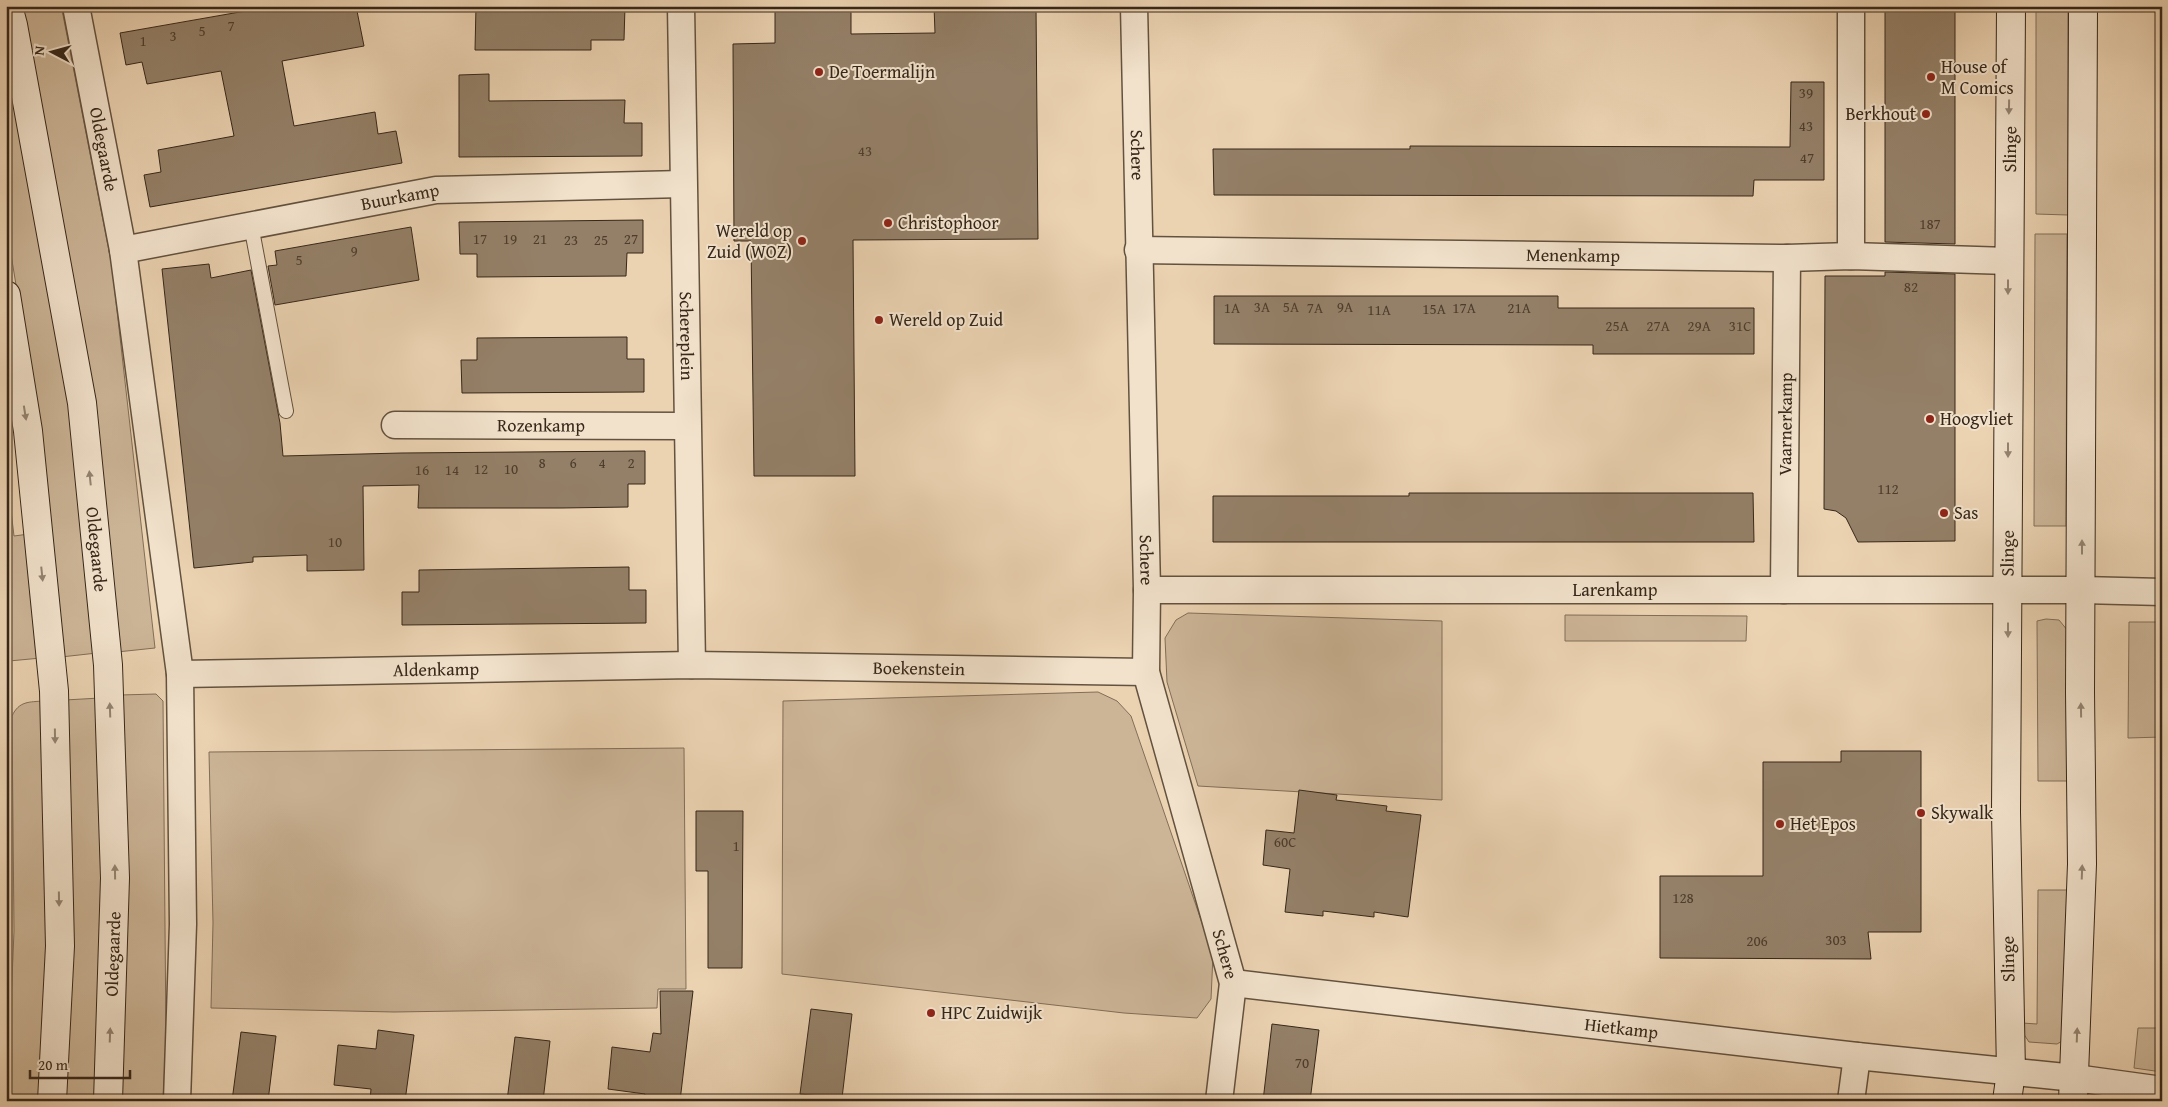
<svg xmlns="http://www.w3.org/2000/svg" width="2168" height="1107" font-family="'Gentium Book Plus',serif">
  <rect width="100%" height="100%" fill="#ebd2b1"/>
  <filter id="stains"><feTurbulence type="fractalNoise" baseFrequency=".004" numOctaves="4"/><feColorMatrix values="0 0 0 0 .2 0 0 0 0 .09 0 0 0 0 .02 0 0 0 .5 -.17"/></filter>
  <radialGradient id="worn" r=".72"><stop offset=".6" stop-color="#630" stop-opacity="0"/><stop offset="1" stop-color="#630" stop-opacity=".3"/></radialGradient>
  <g fill="#ccb597" stroke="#816e58">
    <polygon points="17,6 61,6 62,10 112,266 155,648 117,652 106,512 76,293 35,83"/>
    <polygon points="2036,6 2068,6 2068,215 2036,214"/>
    <polygon points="6,55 66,369 97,653 61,657 34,394 6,224"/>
    <polygon points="2035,234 2067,234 2066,526 2034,526"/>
    <polygon points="6,468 14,536 29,534 41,658 9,661 6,630"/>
    <polygon points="1188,613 1442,621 1442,800 1198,786 1167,682 1165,638 1176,620"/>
    <polygon points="1565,615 1747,616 1746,641 1565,641"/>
    <polygon points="2046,619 2059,620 2068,631 2069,781 2038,781 2037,621"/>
    <polygon points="2129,622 2162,622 2162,737 2128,738"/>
    <polygon points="1098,692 1117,701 1131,716 1213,955 1211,999 1197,1018 1124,1013 782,974 783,701"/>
    <polygon points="156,694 163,701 166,1040 163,1101 122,1101 126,884 120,695"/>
    <polygon points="100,698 104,889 100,1101 65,1101 65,700"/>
    <path d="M44,701L50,911L44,1101H7L14,931L12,716C19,701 29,702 44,701Z"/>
    <polygon points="684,748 686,989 658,989 657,1008 394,1012 211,1008 213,923 209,752"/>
    <polygon points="2038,890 2069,890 2064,1040 2057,1044 2029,1042 2023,1033 2022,1023 2037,1024"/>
    <polygon points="2138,1028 2162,1028 2162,1072 2134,1068"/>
  </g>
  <g fill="#948068" stroke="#362719">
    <polygon points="274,6 356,6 364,46 282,61 294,126 375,112 378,134 396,131 402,163 150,207 144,175 161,172 158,150 234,136 221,71 147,84 142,62 126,65 120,33"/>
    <polygon points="476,6 625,6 624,40 591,40 591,50 475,50"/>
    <polygon points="775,6 851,6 851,34 935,33 934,6 1036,6 1038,239 853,240 855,476 754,476 751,241 734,241 733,44 775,43"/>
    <polygon points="1885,6 1955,6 1955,244 1885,242"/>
    <polygon points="489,74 489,101 625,100 624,123 642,123 642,156 459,157 459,75"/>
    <polygon points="1791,82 1824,82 1824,180 1754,180 1753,196 1214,195 1213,149 1410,149 1410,146 1790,147"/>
    <polygon points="643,220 643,253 627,253 626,276 477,277 477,254 460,254 459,222"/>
    <polygon points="411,227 419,280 275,305 268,266 277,265 275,251"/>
    <polygon points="209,264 211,278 251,270 280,423 283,456 401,453 645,451 645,484 628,484 628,507 562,508 418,508 419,485 363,486 364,570 307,571 307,555 253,557 253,562 194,568 162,269"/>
    <polygon points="1885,272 1955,274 1955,541 1858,542 1846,518 1836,511 1824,509 1825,276 1885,276"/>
    <polygon points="1214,296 1558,296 1558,308 1754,308 1754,354 1593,354 1593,345 1214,344"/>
    <polygon points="627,337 627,359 644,359 644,392 462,393 461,360 477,360 477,338"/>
    <polygon points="1409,493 1753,493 1754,542 1213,542 1213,496 1409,496"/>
    <polygon points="629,567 629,590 646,590 646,623 402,625 402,592 419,592 419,570"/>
    <polygon points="1841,751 1921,751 1921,932 1868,932 1871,959 1660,958 1660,876 1763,876 1763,762 1841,762"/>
    <polygon points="1299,790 1337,795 1336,800 1387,806 1386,811 1421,815 1408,917 1374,912 1374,917 1323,911 1323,916 1285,912 1290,869 1263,865 1266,830 1294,833"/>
    <polygon points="696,811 743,811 742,968 708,968 708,871 696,871"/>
    <polygon points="660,991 693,991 680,1101 644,1101 645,1094 608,1089 612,1047 650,1052 653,1033 661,1034"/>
    <polygon points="811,1009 852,1014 842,1098 800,1094"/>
    <polygon points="1272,1024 1319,1030 1310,1101 1263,1101"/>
    <polygon points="378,1030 414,1035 405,1101 370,1101 371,1089 334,1085 338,1045 376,1049"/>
    <polygon points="241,1032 276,1036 268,1101 232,1101"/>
    <polygon points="515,1037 550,1041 543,1101 507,1101"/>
  </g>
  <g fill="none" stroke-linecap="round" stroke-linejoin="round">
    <defs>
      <polyline id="service" points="251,225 286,411"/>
      <g id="minor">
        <path id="s1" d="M76,6L123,250L180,674L183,924L177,1101"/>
        <path id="s2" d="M681,6L692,665"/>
        <path id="s3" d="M1134,6L1147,590L1146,672L1233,983L1219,1101"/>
        <path id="s4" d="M123,250L436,190L683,184"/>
        <path id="s5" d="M1138,250L1787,258L1851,256L2008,261"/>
        <polyline points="1851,256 1851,6"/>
        <path id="s6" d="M395,425L687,426"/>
        <path id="s7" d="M1147,590H2082L2162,592"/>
        <path id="s8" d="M1784,590L1787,258"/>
        <path id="s9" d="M180,674L692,665L1146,672"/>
        <path id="s10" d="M1233,983L1857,1056L2075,1078L2162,1090"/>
        <polyline points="1851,1101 1857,1056"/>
      </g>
      <g id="secondary">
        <path id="s11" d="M8,6L13,25L82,403L108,665L115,878L108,1101"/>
        <polyline points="6,295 28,431 54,691 60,946 52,1101"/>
        <path id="s12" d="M2007,1101L2011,1072L2006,812L2011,6"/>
        <polyline points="2073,1101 2082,864 2080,692 2083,6"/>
      </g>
    </defs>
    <use href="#service" stroke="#63523f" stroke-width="16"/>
    <use href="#minor" stroke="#63523f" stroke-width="29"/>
    <use href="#secondary" stroke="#362719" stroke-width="30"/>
    <use href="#service" stroke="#f2e2cc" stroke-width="14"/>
    <use href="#minor" stroke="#f2e2cc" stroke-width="26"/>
    <use href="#secondary" stroke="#f2e2cc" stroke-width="28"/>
  </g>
  <defs><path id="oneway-solid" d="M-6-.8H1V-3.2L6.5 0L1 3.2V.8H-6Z" transform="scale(1.25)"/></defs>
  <g fill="#948472">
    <use href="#oneway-solid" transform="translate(2009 107) rotate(91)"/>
    <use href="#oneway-solid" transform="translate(2008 287) rotate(90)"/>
    <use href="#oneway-solid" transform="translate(25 413) rotate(81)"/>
    <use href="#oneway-solid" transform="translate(2008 450) rotate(90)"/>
    <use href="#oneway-solid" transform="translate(90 478) rotate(-96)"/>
    <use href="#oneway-solid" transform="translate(2082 547) rotate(-90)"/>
    <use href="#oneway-solid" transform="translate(42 574) rotate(84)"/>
    <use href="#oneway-solid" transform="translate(2008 630) rotate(90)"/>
    <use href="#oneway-solid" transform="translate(110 710) rotate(-92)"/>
    <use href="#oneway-solid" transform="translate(2081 710) rotate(-91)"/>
    <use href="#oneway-solid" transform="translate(55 736) rotate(89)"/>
    <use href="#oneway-solid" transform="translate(115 872) rotate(-91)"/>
    <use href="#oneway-solid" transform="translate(2082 872) rotate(-88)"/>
    <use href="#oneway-solid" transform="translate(59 899) rotate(89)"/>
    <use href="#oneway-solid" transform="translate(110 1035) rotate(-88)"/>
    <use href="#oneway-solid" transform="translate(2077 1035) rotate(-88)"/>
  </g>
  <g fill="#8f2418" stroke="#f2e2cc" stroke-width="2">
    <circle cx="819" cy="72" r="5"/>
    <circle cx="1931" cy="77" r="5"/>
    <circle cx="1926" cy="114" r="5"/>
    <circle cx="888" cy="223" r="5"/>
    <circle cx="802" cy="241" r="5"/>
    <circle cx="879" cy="320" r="5"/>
    <circle cx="1930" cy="419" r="5"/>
    <circle cx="1944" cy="513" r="5"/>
    <circle cx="1921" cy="813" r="5"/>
    <circle cx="1780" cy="824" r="5"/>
    <circle cx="931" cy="1013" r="5"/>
  </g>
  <g text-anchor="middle" stroke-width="4" stroke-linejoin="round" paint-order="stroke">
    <g font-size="15" fill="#4e3d2d">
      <text x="231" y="31">7</text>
      <text x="202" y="36">5</text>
      <text x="173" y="41">3</text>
      <text x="143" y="46">1</text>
      <text x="1806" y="98">39</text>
      <text x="1806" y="131">43</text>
      <text x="865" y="156">43</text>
      <text x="1807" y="163">47</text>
      <text x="1930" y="229">187</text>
      <text x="480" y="244">17</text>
      <text x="510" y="244">19</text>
      <text x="540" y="244">21</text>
      <text x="631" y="244">27</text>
      <text x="571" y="245">23</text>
      <text x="601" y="245">25</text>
      <text x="354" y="256">9</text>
      <text x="299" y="265">5</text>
      <text x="1911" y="292">82</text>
      <text x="1262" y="312">3A</text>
      <text x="1291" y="312">5A</text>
      <text x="1345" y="312">9A</text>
      <text x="1232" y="313">1A</text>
      <text x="1315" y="313">7A</text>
      <text x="1464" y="313">17A</text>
      <text x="1519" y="313">21A</text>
      <text x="1434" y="314">15A</text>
      <text x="1379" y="315">11A</text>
      <text x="1617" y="331">25A</text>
      <text x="1658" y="331">27A</text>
      <text x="1699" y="331">29A</text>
      <text x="1740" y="331">31C</text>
      <text x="542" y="468">8</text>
      <text x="573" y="468">6</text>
      <text x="602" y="468">4</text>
      <text x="631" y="468">2</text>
      <text x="481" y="474">12</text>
      <text x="511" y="474">10</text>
      <text x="422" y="475">16</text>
      <text x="452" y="475">14</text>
      <text x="1888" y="494">112</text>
      <text x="335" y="547">10</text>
      <text x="1285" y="847">60C</text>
      <text x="736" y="851">1</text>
      <text x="1683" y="903">128</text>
      <text x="1836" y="945">303</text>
      <text x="1757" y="946">206</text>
      <text x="1302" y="1068">70</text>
    </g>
    <g font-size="18" fill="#362719" stroke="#f2e2cc" text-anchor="start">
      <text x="1941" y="73">House of<tspan x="1941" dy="21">M Comics</tspan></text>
      <text x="829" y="78">De Toermalijn</text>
      <text x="1916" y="120" text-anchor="end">Berkhout</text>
      <text x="898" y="229">Christophoor</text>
      <text x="792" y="237" text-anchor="end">Wereld op<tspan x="792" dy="21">Zuid (WOZ)</tspan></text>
      <text x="889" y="326">Wereld op Zuid</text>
      <text x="1940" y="425">Hoogvliet</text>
      <text x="1954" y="519">Sas</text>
      <text x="1931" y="819">Skywalk</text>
      <text x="1790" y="830">Het Epos</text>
      <text x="941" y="1019">HPC Zuidwijk</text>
    </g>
    <g font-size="18" fill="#362719" stroke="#f2e2cc">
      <text dy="6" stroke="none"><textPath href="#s12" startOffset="952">Slinge</textPath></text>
      <text dy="6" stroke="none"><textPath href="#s1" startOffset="146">Oldegaarde</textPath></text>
      <text dy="6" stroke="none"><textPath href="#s3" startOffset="149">Schere</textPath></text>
      <text dy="6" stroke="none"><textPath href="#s4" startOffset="282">Buurkamp</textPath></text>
      <text dy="6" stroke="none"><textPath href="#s5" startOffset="435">Menenkamp</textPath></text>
      <text dy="6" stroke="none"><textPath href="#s2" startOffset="330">Schereplein</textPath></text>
      <text dy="6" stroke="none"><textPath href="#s8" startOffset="166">Vaarnerkamp</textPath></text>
      <text dy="6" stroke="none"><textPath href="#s6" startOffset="146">Rozenkamp</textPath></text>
      <text dy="6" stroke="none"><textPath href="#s11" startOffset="551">Oldegaarde</textPath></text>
      <text dy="6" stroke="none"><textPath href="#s12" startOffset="548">Slinge</textPath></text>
      <text dy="6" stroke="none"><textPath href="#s3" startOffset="554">Schere</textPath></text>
      <text dy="6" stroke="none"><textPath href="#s7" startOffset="468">Larenkamp</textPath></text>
      <text dy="6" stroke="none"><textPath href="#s9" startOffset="739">Boekenstein</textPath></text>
      <text dy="6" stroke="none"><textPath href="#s9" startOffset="256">Aldenkamp</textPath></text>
      <text transform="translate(113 954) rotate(-88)" y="6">Oldegaarde</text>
      <text dy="6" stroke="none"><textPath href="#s3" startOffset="959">Schere</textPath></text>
      <text transform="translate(2008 959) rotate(-91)" y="6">Slinge</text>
      <text dy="6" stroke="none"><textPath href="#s10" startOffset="391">Hietkamp</textPath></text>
    </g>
  </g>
  <rect width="2168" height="1107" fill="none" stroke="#ebd2b1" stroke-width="25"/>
  <rect x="8" y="8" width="2153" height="1092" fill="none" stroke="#362719" stroke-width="2.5"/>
  <rect x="12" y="12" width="2143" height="1082" fill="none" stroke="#362719"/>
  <g transform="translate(52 52) rotate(276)" stroke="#f2e2cc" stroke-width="4" paint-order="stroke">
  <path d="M0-4L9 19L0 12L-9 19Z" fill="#362719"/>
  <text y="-8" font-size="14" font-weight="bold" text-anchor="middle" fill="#362719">N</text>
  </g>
  <path d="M30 1070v8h100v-8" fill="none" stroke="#362719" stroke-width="2.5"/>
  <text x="38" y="1070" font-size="15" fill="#362719" stroke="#f2e2cc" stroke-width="4" paint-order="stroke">20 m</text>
  <rect width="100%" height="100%" filter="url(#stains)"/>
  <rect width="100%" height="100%" fill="url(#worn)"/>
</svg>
